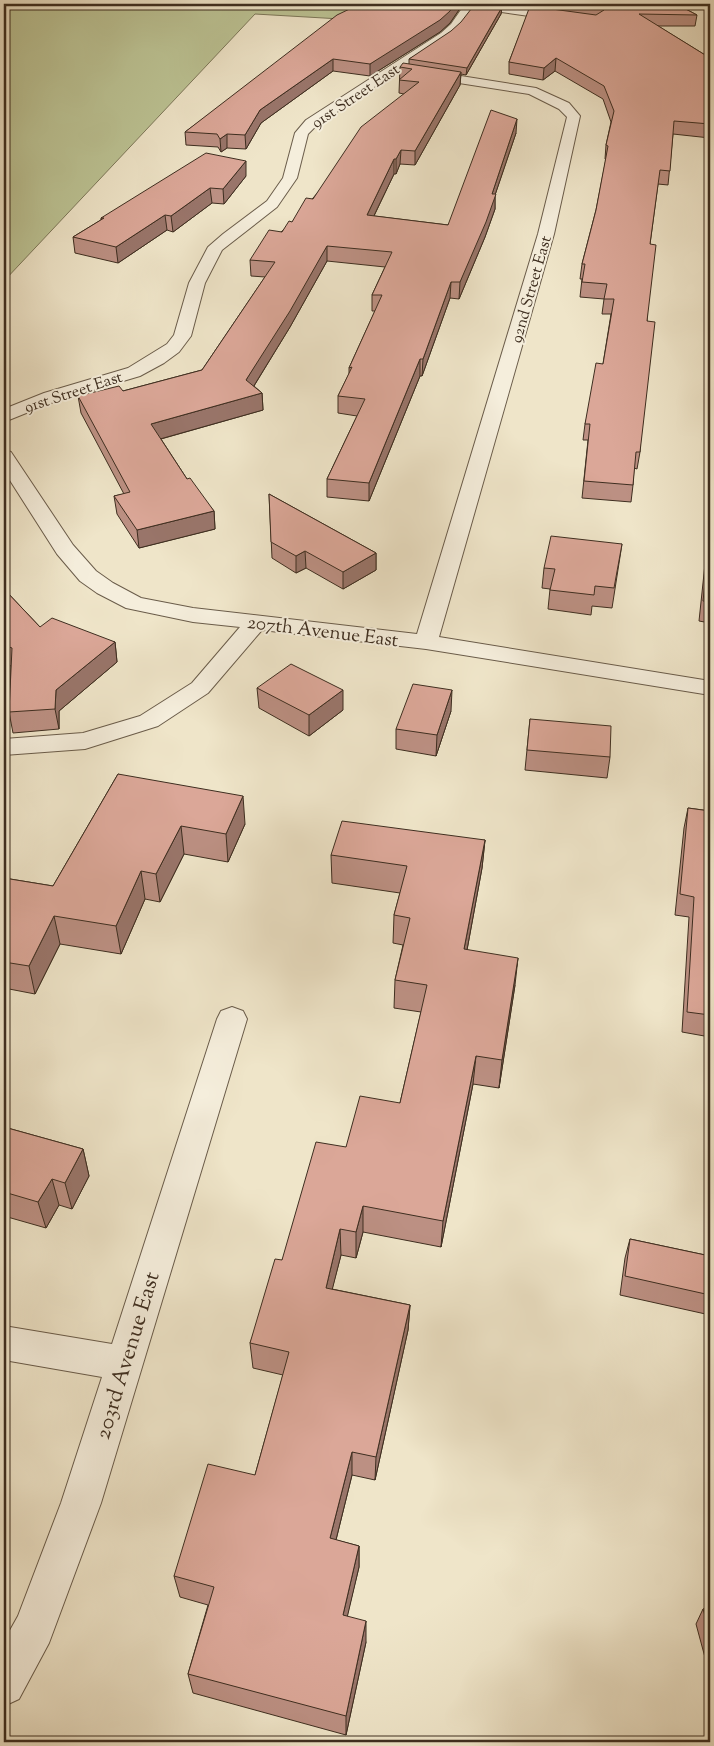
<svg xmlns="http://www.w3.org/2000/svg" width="714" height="1746" font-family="'Sorts Mill Goudy',serif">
  <rect width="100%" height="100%" fill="#efe5c9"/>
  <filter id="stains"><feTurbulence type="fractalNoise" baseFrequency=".004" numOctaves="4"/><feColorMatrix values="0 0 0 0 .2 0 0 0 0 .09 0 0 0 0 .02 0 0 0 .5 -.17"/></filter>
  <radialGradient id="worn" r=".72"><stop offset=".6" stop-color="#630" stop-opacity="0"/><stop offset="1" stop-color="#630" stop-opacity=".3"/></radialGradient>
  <polygon fill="#bcc394" stroke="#7d785a" points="4,4 372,4 358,20 255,14 4,281"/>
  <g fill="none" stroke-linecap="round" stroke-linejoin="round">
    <defs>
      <g id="minor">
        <polygon points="465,4 490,4 564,15 570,18 564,21 474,8 459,28 449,37 404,67 536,88 569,103 580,116 554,234 439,637 710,681 710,695 426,649 262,630 208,693 158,726 85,749 4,755 4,739 83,733 140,716 192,683 240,627 193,622 126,608 97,593 80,581 57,554 4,471 4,450 11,452 73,545 96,571 113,583 141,598 193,608 417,634 538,234 567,117 559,109 529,94 395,73 316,126 308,134 297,178 277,207 222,250 205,283 191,336 179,352 164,363 140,376 56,401 4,422 4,409 44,393 128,368 167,344 174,335 189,283 208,247 223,234 267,201 283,178 295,133 306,120 441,33 451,24"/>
        <polygon points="232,1007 243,1011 247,1019 101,1503 49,1643 19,1699 4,1706 4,1641 18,1616 61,1503 102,1377 4,1360 4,1326 112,1344 217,1019 221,1011"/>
      </g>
    </defs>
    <use href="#minor" stroke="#6a5c4a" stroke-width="2"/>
    <use href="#minor" fill="#f5eedc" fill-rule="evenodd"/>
  </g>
  <g fill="#bc9083" stroke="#3e2e20">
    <polygon points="360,4 463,4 450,23 440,32 370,76 333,71 261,123 246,149 227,148 221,152 218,147 186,145 185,132"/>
    <polygon points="514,4 676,4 697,15 695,26 658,26 710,58 710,138 673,134 668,185 658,184 650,244 647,321 640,452 637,469 634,468 633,485 631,502 582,498 588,440 583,440 585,424 603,364 611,314 602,314 604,299 580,297 582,279 580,279 582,264 596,210 606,159 605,159 606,145 611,122 603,99 555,71 543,80 509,74 509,62 530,8 519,6"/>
    <polygon points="502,7 501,14 466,75 461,74 460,85 415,165 400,164 396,174 394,174 374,216 448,225 516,133 495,195 495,209 485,237 459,299 450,298 422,376 420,376 369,501 327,497 327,479 357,416 338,413 338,396 349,374 349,368 375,311 372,311 372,295 385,267 327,261 290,327 254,386 262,393 263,410 161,439 187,479 214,511 215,529 139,548 117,514 114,496 124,494 81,413 78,396 123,391 202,370 265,277 251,276 250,260 292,222 404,94 399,93 400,67 409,64 409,59"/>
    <polygon points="246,176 224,204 212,203 173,232 167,230 118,263 75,253 73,237 101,220 101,218"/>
    <polygon points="269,494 376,553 376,570 343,589 306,568 296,573 272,558"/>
    <polygon points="622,544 612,608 592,606 591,615 548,609 550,589 542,588 544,568"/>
    <polygon points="709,545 710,545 710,623 699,621 705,564"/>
    <polygon points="4,589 40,627 115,642 117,662 59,711 59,729 13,733 9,712 11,666 4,663"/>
    <polygon points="257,688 343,710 309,736 259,708"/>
    <polygon points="451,711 436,756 396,749 396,729"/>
    <polygon points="530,719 610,757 607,778 525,770"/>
    <polygon points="118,774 245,824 228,862 184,854 160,902 145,899 121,954 60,944 35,994 4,988 4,878 53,886"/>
    <polygon points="688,808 710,811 710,1037 682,1032 689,917 675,915 684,828"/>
    <polygon points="485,840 482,868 467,950 515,985 499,1088 473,1084 441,1247 363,1232 356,1258 341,1255 332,1289 410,1305 408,1330 375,1480 352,1475 336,1540 359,1546 359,1567 347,1616 366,1642 346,1735 193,1693 188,1674 208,1605 180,1597 174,1576 255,1475 283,1375 253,1368 250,1343 282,1260 346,1147 400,1103 421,1012 394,1008 395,980 403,945 393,943 394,915 400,893 332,883 331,855"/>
    <polygon points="4,1127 83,1149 89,1176 72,1209 59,1205 46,1228 4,1216"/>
    <polygon points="630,1239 710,1256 710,1315 620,1295 625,1258"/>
    <polygon points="710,1608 710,1676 696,1624 703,1609"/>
  </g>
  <g fill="#99756a" stroke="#3e2e20">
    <polygon points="455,4 463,4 450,23 440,32 370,76 370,64"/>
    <polygon points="502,7 501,14 466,75 467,68"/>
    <polygon points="556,58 555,71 543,80 544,68"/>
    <polygon points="333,59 333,71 261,123 246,149 245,135 260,110"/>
    <polygon points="461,72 460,85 415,165 415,151"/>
    <polygon points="517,119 516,133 495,195 495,209 485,237 459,299 460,282 492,194"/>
    <polygon points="227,134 227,148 221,152 220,139"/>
    <polygon points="401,150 400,164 396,174 396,159"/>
    <polygon points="394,159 394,174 367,230 367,215"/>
    <polygon points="246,161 246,176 224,204 223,189"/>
    <polygon points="210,188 212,203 173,232 171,216"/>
    <polygon points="165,215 167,230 118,263 116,247"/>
    <polygon points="327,246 327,261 290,327 247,397 246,380"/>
    <polygon points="451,282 450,298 422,376 423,359"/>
    <polygon points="420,359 420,376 369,501 369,483"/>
    <polygon points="262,393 263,410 153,441 151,424"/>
    <polygon points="214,511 215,529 139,548 137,530"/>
    <polygon points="305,551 306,568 296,573 296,556"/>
    <polygon points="376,553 376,570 343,589 343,572"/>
    <polygon points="115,642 117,662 59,711 59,729 55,709 56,690"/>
    <polygon points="343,690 343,710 309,736 309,715"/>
    <polygon points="452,690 451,711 436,756 437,735"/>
    <polygon points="243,796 245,824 228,862 226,834"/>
    <polygon points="181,826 184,854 160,902 156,874"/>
    <polygon points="485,840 482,868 462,977 464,949"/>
    <polygon points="141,871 145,899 121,954 116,926"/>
    <polygon points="54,916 60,944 35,994 29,966"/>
    <polygon points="518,958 515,985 499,1088 502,1060"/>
    <polygon points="476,1056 473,1084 441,1247 443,1221"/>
    <polygon points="83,1149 89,1176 72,1209 65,1183"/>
    <polygon points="52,1179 59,1205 46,1228 38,1202"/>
    <polygon points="363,1206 363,1232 356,1258 356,1232"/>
    <polygon points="340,1229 341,1255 326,1314 326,1288"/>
    <polygon points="410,1305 408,1330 375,1480 376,1457"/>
    <polygon points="352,1452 352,1475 331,1560 330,1538"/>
    <polygon points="359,1546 359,1567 343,1635 343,1615"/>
    <polygon points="366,1621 366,1642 346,1735 346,1716"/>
  </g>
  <g fill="#dba798" stroke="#3e2e20">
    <polygon points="360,4 455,4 450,11 440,20 370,64 333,59 260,110 245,135 227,134 220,139 217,134 185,132 337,15"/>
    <polygon points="475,4 502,7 467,68 409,59 451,31 461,22"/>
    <polygon points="583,4 676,4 697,15 639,14 710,58 710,124 674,121 670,171 660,170 650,244 656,245 647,321 655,322 640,452 636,452 633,485 584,481 590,424 585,424 596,363 603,364 614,299 604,299 607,284 582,282 585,264 582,264 596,210 608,146 606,145 614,111 604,86 556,58 544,68 509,62 530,6 596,15 604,10 596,6"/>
    <polygon points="403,63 461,72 415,151 401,150 396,159 394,159 367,215 448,225 491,110 517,119 492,194 496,194 486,222 460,282 451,282 423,359 420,359 369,483 327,479 365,399 338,396 352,367 349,368 382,295 372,295 392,252 327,246 290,311 246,380 262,393 151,424 187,479 190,478 214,511 137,530 114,496 130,492 78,396 119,386 123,391 202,370 275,262 250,260 269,230 282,232 289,221 292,222 306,198 313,199 361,127 419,82 399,80 412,69 400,67"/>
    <polygon points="206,153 246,161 223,189 210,188 171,216 165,215 116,247 73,237 104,218 101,218"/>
    <polygon points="269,494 376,553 343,572 305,551 296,556 271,542"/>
    <polygon points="551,536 622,544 614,588 595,586 594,595 550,590 555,569 544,568"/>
    <polygon points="709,545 710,545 710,602 703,601"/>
    <polygon points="4,589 40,627 52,618 115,642 56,690 55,709 9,712 12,648 4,645"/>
    <polygon points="291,664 343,690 309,715 257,688"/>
    <polygon points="413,684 452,690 437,735 396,729"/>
    <polygon points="530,719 611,726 610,757 527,750"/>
    <polygon points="118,774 243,796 226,834 181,826 156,874 141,871 116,926 54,916 29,966 4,962 4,878 53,886"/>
    <polygon points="688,808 710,811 710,1015 687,1012 694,897 680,894"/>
    <polygon points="342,821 485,840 464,949 518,958 502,1060 476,1056 443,1221 363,1206 356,1232 340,1229 326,1288 410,1305 376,1457 352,1452 330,1538 359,1546 343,1615 366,1621 346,1716 188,1674 214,1587 174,1576 208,1464 255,1475 289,1352 250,1343 275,1259 282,1260 316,1142 346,1147 360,1096 400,1103 427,985 395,980 410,918 394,915 407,866 331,855"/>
    <polygon points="4,1127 83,1149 65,1183 52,1179 38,1202 4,1192"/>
    <polygon points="630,1239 710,1256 710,1295 625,1276"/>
    <polygon points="710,1608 710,1633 703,1609"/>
  </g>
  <g text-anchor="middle" stroke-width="4" stroke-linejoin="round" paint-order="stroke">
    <g font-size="16" fill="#3e2e20" stroke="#f5eedc">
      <text transform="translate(355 95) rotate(-34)" y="6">91st Street East</text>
      <text transform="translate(530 289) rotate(-74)" y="6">92nd Street East</text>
      <text transform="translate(73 391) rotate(-18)" y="6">91st Street East</text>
    </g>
    <g font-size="19" fill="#3e2e20" stroke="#f5eedc">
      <text transform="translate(323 630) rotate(7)" y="7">207th Avenue East</text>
    </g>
    <g font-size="22" fill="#3e2e20" stroke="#f5eedc">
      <text transform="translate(126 1355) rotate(-73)" y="8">203rd Avenue East</text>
    </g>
  </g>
  <rect width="714" height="1746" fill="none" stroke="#efe5c9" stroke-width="20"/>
  <rect x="5" y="5" width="704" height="1736" fill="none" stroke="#3e2e20" stroke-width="2.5"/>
  <rect x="10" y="10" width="694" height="1726" fill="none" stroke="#3e2e20"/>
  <rect width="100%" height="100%" filter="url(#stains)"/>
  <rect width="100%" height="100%" fill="url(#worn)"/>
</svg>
